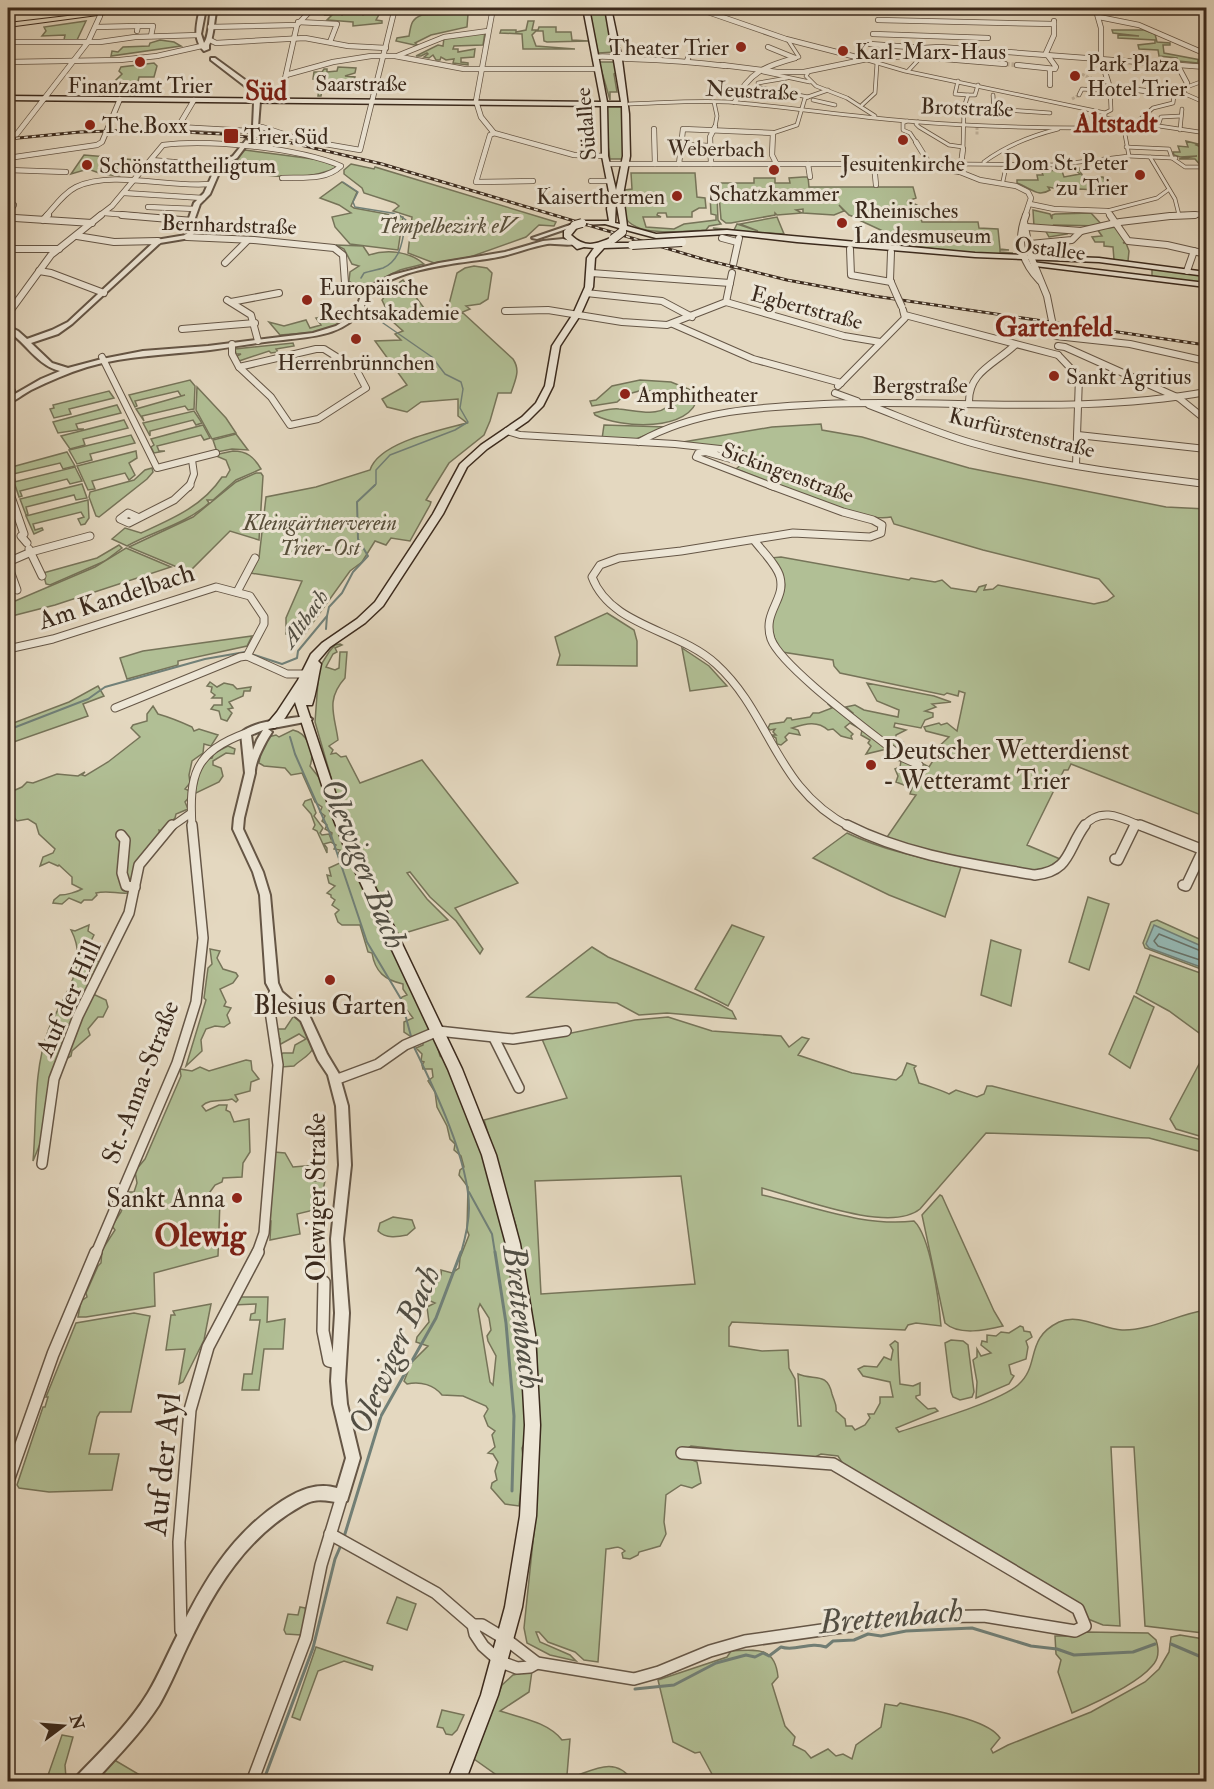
<svg xmlns="http://www.w3.org/2000/svg" width="1214" height="1789" font-family="'IM FELL Double Pica',serif">
  <rect width="100%" height="100%" fill="#e4d8c0"/>
  <filter id="stains"><feTurbulence type="fractalNoise" baseFrequency=".00333" numOctaves="4"/><feColorMatrix values="0 0 0 0 .2 0 0 0 0 .09 0 0 0 0 .02 0 0 0 .5 -.17"/></filter>
  <radialGradient id="worn" r=".72"><stop offset=".6" stop-color="#630" stop-opacity="0"/><stop offset="1" stop-color="#630" stop-opacity=".3"/></radialGradient>
  <g fill="#b1bf95" stroke="#767459" stroke-width="1.5" fill-rule="evenodd">
    <polygon points="606,8 615,52 598,53 589,9"/>
    <polygon points="331,10 338,10 342,15 346,10 362,12 363,15 369,12 381,11 376,20 382,21 382,23 353,26 353,22 327,20 332,15 325,15 327,11"/>
    <path d="M468,14L467,27L431,35L415,43L419,46L396,41L397,38L409,36C411,25 411,19 422,15Z"/>
    <polygon points="86,21 77,40 64,40 65,35 42,36 46,31 44,27"/>
    <polygon points="528,21 534,21 532,30 538,30 539,27 556,27 556,32 571,32 572,40 589,41 547,42 544,41 543,31 536,31 532,35 536,46 575,49 523,49 522,34 500,33 501,30 516,30 516,32 526,30"/>
    <polygon points="1112,30 1144,30 1155,34 1157,42 1170,43 1170,45 1163,45 1164,53 1201,60 1198,60 1198,63 1178,61 1177,58 1159,56 1158,50 1139,49 1138,45 1155,43 1155,40 1118,38 1118,35 1139,36 1113,33"/>
    <polygon points="485,32 483,45 454,46 453,49 458,49 458,52 475,49 474,57 461,58 461,62 468,63 468,65 453,63 454,59 446,60 441,57 440,60 436,60 433,55 429,58 424,57 428,54 427,53 421,56 416,56 438,45 443,46 444,38"/>
    <polygon points="160,40 174,42 181,46 111,56 112,51 118,52 123,47 149,46 150,43"/>
    <polygon points="599,62 618,62 619,72 614,74 617,92 610,92 610,100"/>
    <polygon points="154,63 157,66 154,77 139,77 134,98 108,98 114,82 122,74 119,71 121,67"/>
    <path d="M338,67L356,68L355,73L345,76L355,77L354,80C337,81 334,88 322,90L321,96H318L320,79H313L314,72H322L324,69H327V72L337,71Z"/>
    <polygon points="607,107 622,107 625,152 622,159 610,159 607,139"/>
    <polygon points="1186,141 1198,144 1196,145 1206,149 1206,152 1202,153 1206,157 1206,167 1202,167 1195,159 1179,159 1197,156 1180,157 1174,155 1173,152 1180,152 1178,146 1188,147"/>
    <path d="M245,150L321,160L338,167C298,186 263,172 223,171L225,165Z"/>
    <polygon points="84,155 108,157 104,160 107,162 123,163 126,159 138,160 125,174 119,176 102,174 88,169 71,174"/>
    <polygon points="351,164 374,169 375,167 556,222 554,226 539,225 526,237 470,257 434,263 408,253 412,217 393,211 399,206 395,203 364,193 362,188 344,174 344,170"/>
    <path d="M1070,167L1079,168L1083,177H1103L1108,191L1080,189L1065,192L1064,190L1048,187L1050,190C1037,198 1032,188 1017,183V180H1038L1037,175H1043L1041,170L1062,171L1064,177L1080,174Z"/>
    <path d="M631,173H695L697,197L705,198L706,208H699L692,212V217H667L666,213H658L657,215L661,217H643L646,227L674,229L684,224L716,220V215L711,214L710,195H717L718,220L721,224L709,226L706,230C687,231 636,238 625,217C621,209 623,198 625,190L632,189Z"/>
    <polygon points="803,177 808,177 809,187 913,187 916,198 908,201 917,205 922,222 978,222 979,228 998,229 1000,249 1009,250 1000,250 1000,252 1013,253 983,255 889,243 884,235 885,232 859,220 860,219 849,215 839,205 844,211 834,215 803,213 803,209 796,210 802,213 777,215 775,213 775,215 731,223 726,223 721,219 718,183 754,183 754,178 775,178 775,183 790,183 789,178"/>
    <polygon points="342,182 357,192 351,206 354,208 403,217 398,250 350,244 335,227 332,217 351,213 339,205 320,198"/>
    <polygon points="1033,210 1050,214 1052,219 1052,215 1055,214 1091,213 1103,226 1054,225 1056,229 1065,230 1067,234 1049,237 1045,230 1034,227"/>
    <polygon points="777,217 784,234 716,230 713,228 734,230 737,224 758,231 740,224"/>
    <polygon points="1117,227 1125,242 1123,243 1126,243 1129,251 1128,261 1114,260 1113,247 1104,246 1104,242 1095,242 1092,237 1102,236 1097,229"/>
    <path d="M336,245L363,246L369,255C387,249 409,251 424,264C416,266 407,268 400,270C385,276 364,294 349,281L350,272L359,266L352,264L344,249Z"/>
    <polygon points="474,266 487,268 492,273 488,299 480,304 466,306 470,309 458,314 454,311 447,312 457,273 465,268"/>
    <polygon points="1152,268 1206,275 1206,284 1152,277"/>
    <path d="M403,280L430,316L447,314L446,316L463,313L513,359C521,371 515,380 511,393H498L490,421L484,435L449,463L426,500L431,502L430,505L410,541L391,538L386,545L375,541L362,562L350,571L304,635L286,634V618L302,581L250,573L259,558L266,497L316,487L370,470C379,442 441,430 467,423L458,416V399L421,402L407,412L387,407L382,399L407,385L375,341L401,340L395,334L403,331L392,321L382,300L391,288Z"/>
    <polygon points="341,314 340,316 354,314 345,323 306,335 305,333 280,335 269,322 284,326 306,320 310,328 321,325 316,318"/>
    <polygon points="293,343 294,346 276,349 278,352 271,353 269,351 239,361 237,356 241,354 236,354 235,349"/>
    <polygon points="190,380 195,386 194,409 188,410 185,406 142,416 144,421 136,409 185,395 181,396 178,391 135,401 137,406 135,407 129,395"/>
    <polygon points="640,380 671,382 696,392 672,396 660,391 639,391 625,395 617,402 592,406 590,401 596,400 612,386"/>
    <polygon points="197,387 226,418 236,433 212,439 196,410"/>
    <polygon points="109,391 114,398 69,409 71,414 54,418 50,409 54,408 53,405"/>
    <path d="M698,396C692,433 619,428 595,415L594,413C602,411 611,408 619,409C636,410 664,420 673,399Z"/>
    <polygon points="117,405 121,413 76,424 78,429 84,429 58,433 53,422"/>
    <polygon points="194,411 202,423 196,425 193,420 150,431 150,436 143,423"/>
    <polygon points="124,420 128,428 83,439 85,445 70,449 61,436"/>
    <path d="M821,424L822,430L862,437L969,468L1166,507L1206,509V817L1071,764L1068,770H1064L1027,845L1060,859L1047,868L1029,871L950,856L885,840L916,795L910,794L912,788L896,782L898,776L895,769L900,767L901,761L886,758L889,755L887,749L866,754L871,746L868,743L870,740L861,735L862,730L850,723L845,727L853,734L851,736L852,739L841,736L833,729L828,730C817,720 805,724 792,728L798,730L800,735L789,733L785,737L787,740L781,745L777,744L776,738L771,735H776L773,732L775,729L770,730L768,728L770,724L784,722L787,718H791L792,720L810,717L813,713H819L832,708L828,704L830,702L851,715L853,713L846,707L855,705L864,710L898,717L899,710L877,701L867,683L934,696L951,702L932,704L936,707L925,711L933,713V717L925,720L921,728L895,723L894,727L906,730L896,735V738L903,742L899,745L920,750L922,753L914,759L929,767L936,756L934,751L949,737L926,731L924,727L939,723L941,725L947,723L957,731L965,693L959,691L958,696L947,693L944,695L840,673L834,666L833,660L782,652C776,642 770,632 772,620C775,603 791,592 782,574C779,569 774,563 770,558L781,557L909,580L911,578L935,582L942,580L951,588L976,592L979,587L986,585L984,590L993,589L998,585L1094,604L1107,601L1114,596L1099,579L983,550L894,524L891,517C858,524 771,482 736,469L748,459V455L743,451L677,443L772,427Z"/>
    <polygon points="203,425 210,438 204,440 201,435 157,446 159,451 165,451 154,453 151,447 154,445 151,439"/>
    <polygon points="604,425 667,427 636,439 602,439"/>
    <polygon points="236,434 248,450 232,449 217,452 213,440"/>
    <polygon points="131,435 135,443 90,454 92,460 77,464 69,450"/>
    <polygon points="136,451 137,458 129,463 135,475 129,480 125,473 92,481 95,489 88,490 77,466"/>
    <path d="M233,451C247,451 254,457 261,469L236,480L213,500H207L209,503C186,524 154,531 127,546L112,539L125,528L141,533C172,519 203,506 222,477H226L230,470L226,460L214,455Z"/>
    <polygon points="67,452 75,466 63,469 60,463 13,474 15,480 13,480 8,468"/>
    <polygon points="75,467 82,481 70,484 67,479 20,491 22,496 19,497 14,482"/>
    <polygon points="152,468 153,472 147,479 99,517 96,516 89,497 90,492 134,480 145,470"/>
    <polygon points="256,473 261,473 263,476 259,540 230,531 189,572 129,547 193,517 236,482"/>
    <polygon points="82,484 87,498 76,500 74,495 26,507 28,514 26,515 20,499"/>
    <polygon points="88,500 89,518 85,524 81,525 78,519 84,517 81,512 33,524 35,530 42,528 43,530 34,534 26,516"/>
    <polygon points="119,545 122,548 105,561 50,585 46,584 43,573 97,558"/>
    <polygon points="126,548 171,567 55,605 8,617 8,604 95,567"/>
    <polygon points="607,613 634,630 637,641 637,666 557,665 560,655 555,637"/>
    <polygon points="252,636 247,646 178,661 178,665 127,679 120,658 143,651"/>
    <path d="M340,644L342,645L335,648L337,652L333,654L326,667L335,670L339,668L340,652H347L345,678C325,700 335,716 338,740L329,746L333,750L331,754L336,753L341,757L346,756L360,783L422,760L518,883L455,908L483,949L480,954L456,921L430,897L410,872L407,873L427,899L448,920L398,935L341,812L315,722L319,668L329,652L335,645Z"/>
    <polygon points="682,648 709,666 727,686 690,691"/>
    <polygon points="210,682 217,687 224,683 233,685 237,689 251,687 250,691 244,691 243,696 229,702 233,708 228,709 232,713 227,721 221,719 219,711 211,709 214,705 222,705 222,698 212,698 215,695 211,692 212,687 207,686"/>
    <polygon points="98,686 104,696 83,704 88,716 8,744 8,725 69,702"/>
    <path d="M153,706L158,714C172,718 179,721 192,727L194,731L199,729L218,735L211,746L204,744L203,753L192,761L189,775L190,783L185,789L190,791V796L185,802L188,809L176,814L175,818L162,831L159,830L160,836L148,852L142,854L128,893C117,894 108,890 96,893L97,895L92,900H84L81,903L69,898L62,904L53,903L54,900L60,895C66,895 77,892 82,889L72,884V877L59,865L58,866L49,862L40,866L43,857L53,853L55,849L39,834L36,824L28,819L17,821L12,815L8,817V793L22,787L27,782L33,783L57,774L78,776L85,772L82,775L85,776L108,762L140,737L131,728L133,725L147,721V714Z"/>
    <path d="M293,730C308,733 315,753 310,766L321,780L325,796L424,1013L423,1016L431,1022L440,1056L445,1060L453,1082L459,1089L471,1116L502,1212L522,1314L527,1437L522,1448L524,1466L519,1506L505,1504L491,1488L492,1483L497,1480L495,1471L498,1462L493,1454L488,1453L495,1447L492,1435L495,1431L488,1426L484,1416L488,1409L486,1406L463,1396L442,1395C434,1385 421,1381 407,1384L404,1381L412,1362L428,1346L416,1342L417,1337L429,1322L427,1307L435,1303L426,1299L425,1293C433,1288 443,1279 441,1270L452,1273L459,1268L460,1258L469,1235L467,1230L468,1187L459,1175L460,1170L464,1167L461,1156L454,1150L455,1144L450,1139L447,1126L437,1107L435,1092L428,1081L433,1077L432,1069H423L422,1065L424,1062L421,1061L422,1054L416,1048L423,1045V1038H413L404,1032V1022L413,1018L400,1001L402,997L407,995L403,989V984C385,980 375,972 372,953L368,952L360,925H342L338,922L335,914L339,910L332,905L335,900L331,897V895L327,893L335,886L329,883L327,875L331,876L329,868L340,863L342,859L338,854L340,850L334,849L336,845L331,842L324,844L327,848V853L317,831L313,829L315,825L311,814L303,805L305,801L311,799L316,813L314,816L323,828L320,833L322,835L329,834L331,839L332,833L325,829L327,825L322,821L325,816L320,812L322,807L315,802L302,773L291,775L285,768L264,766L259,763L261,751L268,737L276,735L279,737ZM480,1304L489,1318L491,1330L487,1336L488,1341L496,1356L493,1385L490,1382L478,1309Z"/>
    <polygon points="228,746 235,749 234,754 226,753 213,761 213,765 221,768 223,776 219,782 194,794 200,770 207,759 212,758 214,753"/>
    <path d="M847,833C883,850 921,858 961,867L945,917L889,895L813,858Z"/>
    <polygon points="1088,897 1109,904 1089,970 1069,962"/>
    <polygon points="1157,920 1206,942 1206,971 1145,948 1143,943 1151,922"/>
    <path d="M89,925L88,931L94,935L89,945L92,946L93,953L97,955L96,960L102,964L93,994L106,1000L108,1007L103,1017H98L88,1029L90,1035L72,1051L71,1056L63,1061L40,1144L33,1161C37,1116 33,1073 48,1031C61,996 91,968 71,930L75,931Z"/>
    <polygon points="732,925 764,937 728,1006 695,989"/>
    <polygon points="991,940 1021,950 1011,1006 981,995"/>
    <polygon points="592,947 608,957 719,1004 732,1011 736,1019 667,1013 639,1015 617,1003 527,997"/>
    <polygon points="210,949 220,951 217,958 223,969 236,973 238,976 233,983 220,989 226,1002 224,1006 231,1008 227,1015 230,1023 224,1027 215,1026 206,1029 201,1040 202,1051 186,1066 206,1000 204,998 208,968 212,964"/>
    <polygon points="1150,955 1206,975 1206,1038 1169,1011 1136,993"/>
    <polygon points="1134,996 1154,1007 1130,1068 1109,1054"/>
    <path d="M295,1014H299L314,1047C310,1056 301,1059 294,1066L281,1067L278,1056L283,1053H293L295,1045L306,1039L299,1034L279,1045L280,1039L275,1041V1029H285Z"/>
    <path d="M668,1017L712,1031L781,1036L789,1047L802,1037L809,1039L798,1055L852,1073L896,1080L902,1075L907,1063L916,1066L914,1068L919,1083C923,1084 946,1092 949,1094L956,1090L977,1097L984,1094L987,1086H992L1206,1141V1153L1149,1138L986,1133L920,1209C890,1234 799,1198 762,1188V1195C813,1206 862,1227 914,1221C931,1237 939,1302 941,1326L916,1323L908,1325L905,1330L732,1322L729,1327V1346L762,1351L788,1350L789,1368L795,1379L798,1426H801L798,1374C814,1381 827,1371 832,1394C834,1401 837,1404 836,1411L845,1419L846,1426H852L855,1430L865,1425L870,1418L868,1414H874L880,1403V1397H893L890,1382L863,1376L858,1369L864,1366L877,1367L884,1357L891,1360L893,1350L890,1345L895,1341L898,1343C898,1358 899,1369 900,1384L913,1386L920,1383V1395L916,1396V1398L928,1409L935,1408L938,1411L896,1428L899,1432C926,1423 998,1402 1018,1385C1041,1365 1024,1339 1059,1322C1079,1313 1102,1329 1122,1330C1150,1331 1178,1314 1206,1310V1781H714L713,1776L700,1752L695,1753L673,1742L658,1680L727,1657L731,1651C755,1650 775,1645 778,1677L772,1684L785,1726L795,1737L793,1745L805,1751L811,1758L828,1749L836,1756L843,1754L852,1759L856,1745L881,1727L885,1704L897,1706L900,1703C924,1709 988,1718 1000,1738L991,1749L993,1753L1008,1745L1091,1712L1145,1682L1159,1669L1169,1652L1171,1637L1180,1635L1204,1639L1203,1633L1145,1626L1134,1447H1111L1120,1626L1103,1625L1088,1619L843,1464L838,1456L821,1454L811,1459L691,1446L685,1450L692,1460L697,1462L701,1483L692,1488L681,1485L666,1495L664,1522L666,1534L660,1546L639,1552L638,1555L630,1559L623,1558L622,1553L625,1551C617,1544 614,1549 606,1549L598,1662L584,1660L575,1652L548,1642L539,1632H536L540,1642L570,1655L576,1661L550,1655L527,1643L524,1628L535,1522L539,1411L536,1338L516,1226L484,1120L567,1098L542,1039L635,1020ZM681,1176L695,1284L541,1294L535,1181Z"/>
    <polygon points="1206,1051 1206,1138 1176,1129 1170,1119"/>
    <path d="M246,1060L251,1061L252,1070L259,1079L251,1082L250,1091L235,1095L238,1100L236,1102L232,1099C223,1102 209,1098 202,1106L206,1111L219,1105H227L226,1110L230,1112L234,1122L249,1119L250,1152L243,1163L242,1177L223,1178L222,1182L215,1185L210,1192L212,1198L220,1201L218,1256L154,1273L155,1306L86,1317H78L81,1301L87,1297L86,1293L98,1266L101,1263L102,1250L115,1230L112,1226L121,1212L128,1192H134L137,1183L135,1171L145,1159L181,1076L180,1069L192,1071L200,1067L209,1071Z"/>
    <polygon points="274,1152 285,1153 293,1167 316,1165 315,1174 312,1175 312,1178 315,1178 314,1181 325,1181 321,1199 322,1208 297,1214 300,1234 270,1240 271,1221 269,1221"/>
    <path d="M940,1195L942,1196L994,1311L1003,1326C986,1330 959,1336 945,1323L922,1215Z"/>
    <path d="M393,1217L412,1220L415,1228L407,1235C398,1237 386,1239 378,1231L380,1223Z"/>
    <polygon points="237,1297 268,1297 267,1322 285,1319 283,1349 264,1349 259,1390 242,1390 244,1374 252,1374 260,1320 250,1320 251,1314 255,1313 256,1304 233,1305"/>
    <polygon points="211,1304 204,1340 183,1382 179,1384 185,1349 166,1350 171,1315 175,1315 173,1311"/>
    <polygon points="134,1313 150,1316 131,1412 100,1412 97,1417 89,1454 119,1454 112,1490 49,1492 19,1488 17,1485 43,1407 45,1407 48,1397 46,1397 76,1323"/>
    <polygon points="1020,1326 1023,1327 1024,1331 1030,1332 1032,1337 1026,1341 1028,1347 1026,1359 1009,1365 1011,1374 1014,1376 1009,1384 976,1398 977,1382 973,1360 977,1357 977,1349 981,1356 991,1353 981,1345 982,1341 987,1342 987,1335 996,1336 1001,1332 1009,1333"/>
    <polygon points="951,1340 963,1341 968,1345 974,1392 972,1397 960,1400 953,1397 951,1392 945,1343"/>
    <polygon points="397,1597 416,1604 407,1630 387,1623"/>
    <polygon points="300,1607 305,1608 306,1611 301,1635 286,1634 284,1630 288,1614 298,1615"/>
    <path d="M1085,1632L1148,1633L1156,1640C1159,1649 1159,1659 1152,1666C1137,1684 1093,1704 1072,1713L1058,1672L1061,1660L1056,1654L1055,1636H1078Z"/>
    <polygon points="316,1647 373,1666 372,1670 344,1661 318,1671 300,1720 292,1717"/>
    <path d="M532,1671L529,1692L500,1711C521,1718 548,1722 562,1740L570,1739L567,1775L570,1778C594,1770 615,1755 633,1781H505L474,1759L502,1685L513,1675Z"/>
    <polygon points="442,1710 464,1715 457,1730 452,1735 446,1734 443,1728 437,1727"/>
    <polygon points="62,1735 73,1737 65,1765 66,1778 69,1781 46,1781"/>
    <polygon points="111,1758 150,1781 82,1782"/>
  </g>
  <polygon fill="#95b9b5" stroke="#718078" stroke-width="1.5" points="1154,925 1206,948 1206,969 1149,948 1146,944"/>
  <g fill="none" stroke-linecap="round" stroke-linejoin="round">
    <polyline stroke="#687269" stroke-width="1.5" points="1206,953 1159,934 1154,941 1158,946 1206,962"/>
    <g stroke="#718078" stroke-width="1.5">
      <path d="M343,182L358,192L353,202L355,207L398,214L406,220C403,237 402,260 383,268C377,270 370,271 364,273L361,278"/>
      <polyline points="373,487 376,484 376,470 390,455 455,430 468,422 460,408 463,389 461,382 445,374 432,357 383,323 379,311"/>
    </g>
    <g stroke="#718078" stroke-width="2">
      <polyline points="326,629 327,616"/>
      <polyline points="8,730 88,699 105,687 205,659 245,652 282,664 297,658 298,651 327,616 329,607 342,593 353,572 368,556 358,539 357,502 375,485"/>
      <polyline points="290,737 295,754 332,838 367,942 401,999 412,1040"/>
      <path d="M413,1045C434,1088 469,1160 469,1208C469,1223 465,1239 461,1253"/>
      <polyline points="469,1192 492,1234 495,1253"/>
    </g>
    <g stroke="#718078" stroke-width="3">
      <polyline points="495,1252 506,1323 514,1416 512,1491"/>
      <polyline points="344,1537 381,1416 436,1318 461,1252"/>
      <polyline points="1171,1644 1206,1659"/>
      <path d="M635,1689L674,1685L716,1663L746,1655L755,1657L763,1653L769,1656L781,1647C796,1652 809,1641 826,1647L833,1641L854,1640L868,1634L881,1636L906,1631L972,1628L1031,1646L1057,1649L1074,1655L1133,1652L1155,1644"/>
      <polyline points="263,1782 313,1648 335,1559 341,1545"/>
    </g>
    <g stroke="#c2b59f" stroke-width="3" stroke-dasharray="3 1.5" stroke-linecap="butt">
      <polyline points="1082,74 1091,79"/>
      <polyline points="1072,99 1079,95"/>
      <polyline points="977,127 977,135"/>
    </g>
    <polyline stroke="#c2b59f" stroke-width="4.5" stroke-dasharray="4.5 2" stroke-linecap="butt" points="1005,64 1017,65"/>
    <polyline stroke="#c2b59f" stroke-width="6" stroke-dasharray="6 3" stroke-linecap="butt" points="246,142 252,135"/>
    <defs>
      <g id="pedestrian">
        <polyline points="788,40 799,57 795,58"/>
        <polyline points="864,59 905,71 1105,113 1111,110 1110,88 1123,88"/>
        <polyline points="908,71 921,57"/>
        <polyline points="763,72 810,82"/>
        <polyline points="808,73 806,76 816,86 847,98 875,116"/>
        <polyline points="958,81 955,94 968,95"/>
        <polyline points="758,83 787,78"/>
        <polyline points="756,87 808,97"/>
        <polyline points="1184,88 1206,80"/>
        <polyline points="1183,93 1206,103"/>
        <polyline points="993,95 994,110"/>
        <polyline points="1079,95 1082,89 1095,90 1091,79"/>
        <polyline points="813,100 835,105"/>
        <polyline points="714,102 717,116 715,127"/>
        <path d="M629,104C662,103 696,100 729,102C788,107 847,116 906,121C989,128 1073,129 1156,127"/>
        <polyline points="862,105 875,93 877,63"/>
        <polyline points="964,107 1050,113"/>
        <polyline points="1105,113 1105,118 1206,133"/>
        <polyline points="907,121 903,123 903,130 910,133 916,142"/>
        <polyline points="1097,121 1104,122"/>
        <polyline points="918,122 916,124 919,127 949,145 963,147"/>
        <polyline points="1136,123 1153,108 1173,103 1174,95"/>
        <polyline points="1159,123 1161,117 1181,116"/>
        <polyline points="1180,130 1182,109"/>
        <polyline points="773,133 797,125 805,98 828,90"/>
        <polyline points="1126,147 1169,149 1172,158 1176,158"/>
        <polyline points="963,149 964,107 968,95 975,95 978,85"/>
        <polyline points="1129,156 1172,158 1185,167 1206,167"/>
        <polyline points="1150,157 1175,199 1179,215"/>
        <path d="M984,162C1007,145 1030,136 1058,129"/>
        <polyline points="962,164 1055,165 1129,156 1124,129"/>
        <polyline points="1003,181 1006,167"/>
        <polyline points="1107,211 1157,198 1168,190"/>
      </g>
      <g id="minor-far4">
        <polyline points="423,8 550,8"/>
        <polyline points="493,8 476,101 481,117 494,133 574,155 605,156"/>
        <polyline points="631,8 1050,12 1105,8"/>
        <polyline points="705,11 786,39 864,59"/>
        <polyline points="1097,14 1101,28 1101,59 1110,88"/>
        <polyline points="1099,17 1139,25 1206,54"/>
        <polyline points="878,20 1054,24"/>
        <polyline points="298,22 337,24 330,42"/>
        <polyline points="96,27 138,26"/>
        <polyline points="210,27 297,25"/>
        <polyline points="137,31 138,26 153,26 151,36"/>
        <polyline points="873,34 988,38"/>
        <polyline points="210,40 216,43 305,38 348,46 386,48"/>
        <polyline points="8,42 100,42 135,37 199,35"/>
        <polyline points="870,44 923,48"/>
        <polyline points="768,47 795,58"/>
        <polyline points="908,55 923,48 940,47 1206,67"/>
        <polyline points="397,56 444,37 488,31"/>
        <path d="M595,57C609,55 619,59 632,59C664,60 694,62 726,66"/>
        <polyline points="687,61 690,53 702,46"/>
        <polyline points="8,62 120,60 157,56 206,45"/>
        <polyline points="722,65 777,72 804,72 872,58 909,56 1005,64"/>
        <polyline points="1017,65 1055,69 1056,67 1046,53 1054,35 1054,21"/>
        <polyline points="1172,65 1179,68 1187,83 1183,93"/>
        <polyline points="1050,69 1050,85"/>
        <polyline points="286,75 333,62 371,56 395,56 464,69 598,69"/>
        <polyline points="1123,88 1174,95 1183,93"/>
        <polyline points="194,100 178,127 249,131"/>
        <polyline points="280,101 297,25 313,8"/>
        <path d="M735,102C748,72 766,66 795,58"/>
        <polyline points="262,127 302,140 360,150 395,8"/>
        <polyline points="654,129 655,164"/>
        <polyline points="494,133 490,135 476,182 533,181"/>
        <polyline points="8,136 16,135 88,42 100,16"/>
        <polyline points="916,142 932,168"/>
        <polyline points="682,145 711,146"/>
        <polyline points="711,152 735,153"/>
        <polyline points="8,158 97,145 102,142 120,99"/>
        <polyline points="151,160 173,162"/>
        <polygon points="173,162 183,163 176,165"/>
        <polyline points="606,164 845,164 935,168 960,172 980,180 1016,186 1028,192 1031,198 1025,216"/>
        <polyline points="679,164 683,129 773,133 772,155 777,165"/>
        <polyline points="711,164 710,137 715,127"/>
        <polyline points="808,164 810,177"/>
        <polyline points="874,165 876,185"/>
        <polyline points="8,170 66,172"/>
        <polyline points="960,172 963,149"/>
        <polyline points="591,181 608,181"/>
        <polyline points="124,193 203,198"/>
        <polyline points="8,204 14,205 8,214"/>
        <polyline points="1030,204 1054,209 1107,211 1111,216"/>
        <polyline points="148,207 195,209"/>
        <polyline points="104,213 139,216"/>
        <path d="M46,216C55,206 64,193 76,187C113,170 169,188 210,184"/>
        <path d="M99,216L112,206L163,145C209,139 298,148 341,166C325,181 302,177 282,178"/>
        <polyline points="1172,216 1206,214"/>
      </g>
      <g id="minor-far3">
        <polyline points="122,215 193,221"/>
        <path d="M1026,215C1016,241 1021,261 1040,281"/>
        <polyline points="1110,215 1128,241 1167,245 1206,254"/>
        <polyline points="1172,216 1195,215"/>
        <polyline points="15,218 92,223"/>
        <polyline points="43,220 48,215"/>
        <polyline points="1024,222 1031,257 1047,296 1052,321"/>
        <polyline points="1027,227 1081,231"/>
        <polyline points="195,229 237,230"/>
        <polyline points="77,236 114,242 158,241"/>
        <polyline points="187,237 254,240 334,248 343,255 345,283 353,291 367,294"/>
        <polyline points="722,238 737,242"/>
        <polyline points="1030,244 1072,240 1081,231 1120,222 1170,216"/>
        <polyline points="8,249 59,249"/>
        <polyline points="850,249 851,275 891,282"/>
        <polyline points="891,252 890,280 897,296"/>
        <polyline points="225,263 248,240"/>
        <polyline points="733,265 739,238"/>
        <polyline points="39,271 51,273 104,293"/>
        <polyline points="1187,271 1194,251"/>
        <polyline points="591,273 730,283"/>
        <polyline points="586,293 662,301 692,317"/>
        <polyline points="227,300 251,315 258,341"/>
        <polyline points="231,302 279,293"/>
        <polyline points="726,302 844,336 880,342"/>
        <polyline points="505,311 548,310 622,322 667,325 726,302 732,273"/>
        <polyline points="8,314 51,255 101,215"/>
        <polyline points="905,315 1058,355"/>
        <polyline points="673,324 753,359 841,383"/>
        <polyline points="182,329 255,323"/>
        <polyline points="1056,336 1130,344 1206,361"/>
        <polyline points="232,344 232,354 239,367"/>
        <polyline points="1058,346 1065,347 1179,398 1206,420"/>
        <polygon points="316,349 324,349 356,369 366,388 318,419 290,425 271,397 239,367"/>
        <polyline points="1058,355 1079,377 1076,465"/>
        <polyline points="102,357 157,468 216,453"/>
        <polyline points="838,386 905,318 903,310"/>
        <polyline points="8,393 12,391"/>
        <polyline points="835,393 857,401"/>
        <path d="M969,403C968,372 995,364 1015,345"/>
        <path d="M869,405C903,418 937,433 972,443C1048,465 1128,474 1206,484"/>
        <polyline points="507,431 520,435 675,444 738,451 744,457 738,461 706,452 698,453 696,457 774,487"/>
        <polyline points="1078,435 1206,449"/>
        <path d="M639,442C696,410 760,407 824,404C951,399 1081,415 1206,392"/>
        <polyline points="189,487 194,474 192,460"/>
      </g>
      <g id="minor-far2">
        <path d="M770,485L843,512L873,520L882,525L881,533L870,537L793,533L681,551L619,558L600,565L592,577C611,627 678,629 716,664C772,715 774,788 850,827"/>
        <polyline points="8,488 24,534 21,536 27,543"/>
        <polyline points="137,517 128,513 120,519 129,523 174,500 190,485"/>
        <path d="M754,540C762,551 777,565 780,577C786,600 762,612 771,639C782,668 875,735 903,758L919,765"/>
        <polyline points="29,549 42,576"/>
        <polyline points="8,562 31,552 90,536"/>
        <polyline points="8,565 17,590"/>
        <polyline points="237,592 255,558"/>
        <polyline points="8,649 53,639 216,587 250,596 264,617 264,624 247,656"/>
        <polyline points="115,708 240,657 247,656 287,674 310,674"/>
        <polyline points="171,827 191,813"/>
        <path d="M192,827C189,775 194,752 246,733"/>
        <path d="M1083,827C1101,805 1122,818 1143,827"/>
        <polyline points="1135,827 1136,824"/>
      </g>
      <g id="minor-far1">
        <path d="M847,825C906,855 971,864 1035,875C1071,871 1067,849 1085,825"/>
        <polyline points="1140,825 1206,851"/>
        <polyline points="121,835 125,840 122,873 126,886 135,887"/>
        <polyline points="1115,859 1118,860 1135,825"/>
        <polyline points="1183,885 1186,886 1203,850"/>
        <polyline points="494,1038 519,1088"/>
        <polyline points="335,1080 378,1064 405,1045 438,1031 513,1039 566,1031"/>
        <polyline points="42,1164 54,1079 78,1016 129,913 139,865 172,825"/>
        <polyline points="96,1253 177,1063 196,1002 203,938 192,825"/>
        <polyline points="257,1253 264,1233 278,1065 269,1004 275,991"/>
      </g>
      <g id="minor">
        <polyline points="324,1282 323,1331 329,1361 339,1363"/>
        <polyline points="8,1481 53,1354 96,1252"/>
        <polyline points="330,1534 436,1593 473,1625 475,1634 483,1646 501,1662 517,1668 530,1667 537,1663"/>
        <polyline points="473,1625 482,1625 507,1640 537,1663 634,1679 659,1672 710,1651 745,1641 912,1617 984,1616 1075,1631 1085,1626 1078,1609 833,1464 682,1453"/>
        <polyline points="185,1634 181,1631 179,1542 190,1410 208,1347 258,1252"/>
        <polyline points="252,1782 306,1638 321,1565 342,1496"/>
      </g>
      <g id="tertiary">
        <path d="M200,8H206L201,34L204,43C209,37 209,18 211,8H217C214,18 214,38 209,45V49L204,51C192,39 197,23 200,8Z"/>
        <polygon points="211,58 215,58 252,85 256,90 257,99 260,101 258,127 253,126 254,103 251,101 250,90 211,60"/>
        <path d="M246,140L249,142L237,158L222,166L210,194L200,204L195,218L199,227L190,238L160,243L72,324L58,334L31,343L52,363L68,368L102,359L143,351L208,346L313,333L336,326L347,319L356,311L361,295L374,284L392,275L439,263L505,252L543,241L563,239L578,243C570,247 557,243 547,244C530,247 514,254 498,257C462,264 377,267 364,306L365,308C342,336 316,336 283,340C258,342 234,347 210,350C167,355 128,355 87,367C68,373 49,381 31,390C23,394 16,401 8,403V398L41,379L60,371C38,366 26,343 8,331V326L18,331L27,339L52,330L68,322L156,240L186,235L193,227L189,218L194,203L204,193L217,164L233,156Z"/>
        <polygon points="573,224 578,225 537,239 532,238"/>
        <path d="M307,716L312,719L310,721L268,729L272,732C266,741 254,763 255,773L244,818L243,829L263,872L270,895L278,983L282,992L309,1015L327,1054L339,1074L348,1106L351,1165L343,1239L349,1313L345,1381L347,1404L360,1458L347,1501C335,1506 322,1494 303,1505C246,1536 214,1590 187,1647C178,1666 170,1686 159,1705C141,1733 117,1757 94,1782H75L77,1776C102,1750 129,1724 148,1693C159,1675 167,1655 177,1636C203,1582 231,1534 282,1501C299,1490 317,1482 337,1488L346,1458L333,1404L331,1381L335,1313L331,1239L339,1165L336,1106L328,1075L318,1060L301,1021L274,998L266,983L260,895L253,872L233,829L234,818L245,773L241,733C254,720 289,719 307,716ZM263,730L257,740L253,750L251,735Z"/>
      </g>
      <g id="secondary">
        <path d="M583,8H589L607,102H621L605,8H611L622,60L629,114L630,156L623,195L627,226L656,234L727,230L975,253L1099,258L1206,272V276L1099,262L975,257L797,242L727,234L656,238L626,230L625,234H619V228L605,224L579,225V221H609L607,209L609,192L602,156L601,106L8,100V96L601,102ZM607,106H622L623,156L616,190L608,156ZM616,200L620,224L615,223Z"/>
        <path d="M572,223L579,225L571,235C586,249 596,244 613,237L617,239L611,243H632L636,245L632,247L604,248L595,258L593,287L581,314L560,346L553,386L543,406L528,421L487,449L467,467L443,514L383,606L365,623L330,647L318,661L321,664C318,677 316,694 312,705H306L341,810L359,854L462,1069L496,1155L520,1244L535,1334L540,1425L536,1516L522,1607L498,1695L465,1782H447L481,1695L505,1607L520,1516L525,1425L520,1334L506,1244L482,1155L448,1069L347,854L330,810L295,702L285,718L275,728H267L266,725L277,712L298,680L311,654L322,643L357,619L375,602L433,514L460,464L481,445L522,417L536,403L545,386L552,346L573,314L585,287L587,258L594,248L584,247L577,249L564,237V231Z"/>
        <polygon points="1032,262 1206,283 1206,287 1035,266 1031,264"/>
      </g>
      <polygon id="primary" points="135,8 150,8 8,27 8,23"/>
    </defs>
    <use href="#pedestrian" stroke="#655646" stroke-width="4.5"/>
    <use href="#minor-far4" stroke="#655646" stroke-width="6"/>
    <use href="#minor-far3" stroke="#655646" stroke-width="8"/>
    <use href="#minor-far2" stroke="#655646" stroke-width="9"/>
    <use href="#minor-far1" stroke="#655646" stroke-width="12"/>
    <use href="#minor" stroke="#655646" stroke-width="14"/>
    <use href="#tertiary" stroke="#655646" stroke-width="4"/>
    <use href="#secondary" stroke="#3b2a1d" stroke-width="3"/>
    <use href="#primary" stroke="#3b2a1d" stroke-width="2"/>
    <use href="#pedestrian" stroke="#ede6d6" stroke-width="3"/>
    <use href="#minor-far4" stroke="#ede6d6" stroke-width="4.5"/>
    <use href="#minor-far3" stroke="#ede6d6" stroke-width="6"/>
    <use href="#minor-far2" stroke="#ede6d6" stroke-width="7"/>
    <use href="#minor-far1" stroke="#ede6d6" stroke-width="9"/>
    <use href="#minor" stroke="#ede6d6" stroke-width="11"/>
    <use href="#tertiary" fill="#ede6d6" fill-rule="evenodd"/>
    <use href="#secondary" fill="#ede6d6" fill-rule="evenodd"/>
    <use href="#primary" fill="#e4d8c0" fill-rule="evenodd"/>
    <defs>
      <polyline id="rail" points="8,139 80,132 143,130 223,134 292,143 382,164 706,260 787,280 874,296 1206,345"/>
    </defs>
    <use href="#rail" stroke="#3b2a1d" stroke-width="3"/>
    <use href="#rail" stroke="#ede6d6" stroke-width="1.5" stroke-dasharray="4" stroke-linecap="butt"/>
    <defs>
      <g id="minor-bridge">
        <polyline points="897,296 902,307"/>
        <polyline points="1052,321 1055,331"/>
      </g>
      <g id="secondary-bridge">
        <polyline points="575,225 582,223"/>
        <polyline points="613,239 622,232"/>
        <polyline points="632,245 682,242"/>
      </g>
    </defs>
    <use href="#minor-bridge" stroke="#655646" stroke-width="8" stroke-linecap="butt"/>
    <use href="#secondary-bridge" stroke="#3b2a1d" stroke-width="10" stroke-linecap="butt"/>
    <use href="#minor-bridge" stroke="#ede6d6" stroke-width="6"/>
    <use href="#secondary-bridge" stroke="#ede6d6" stroke-width="8"/>
  </g>
  <g fill="#8f2418" stroke="#ede6d6" stroke-width="2">
    <circle cx="741" cy="47" r="6"/>
    <circle cx="843" cy="51" r="6"/>
    <circle cx="140" cy="62" r="6"/>
    <circle cx="1075" cy="76" r="6"/>
    <circle cx="90" cy="125" r="6"/>
    <rect x="223" y="128" width="16" height="16" rx="3"/>
    <circle cx="903" cy="140" r="6"/>
    <circle cx="87" cy="165" r="6"/>
    <circle cx="774" cy="170" r="6"/>
    <circle cx="1140" cy="175" r="6"/>
    <circle cx="677" cy="196" r="6"/>
    <circle cx="842" cy="223" r="6"/>
    <circle cx="307" cy="300" r="6"/>
    <circle cx="356" cy="339" r="6"/>
    <circle cx="1054" cy="376" r="6"/>
    <circle cx="625" cy="394" r="6"/>
    <circle cx="871" cy="765" r="6"/>
    <circle cx="330" cy="980" r="6"/>
    <circle cx="237" cy="1198" r="6"/>
  </g>
  <g text-anchor="middle" stroke-width="6" stroke-linejoin="round" paint-order="stroke">
    <g font-size="22" fill="#3b2a1d" stroke="#ede6d6" text-anchor="start">
      <text x="729" y="55" text-anchor="end">Theater Trier</text>
      <text x="855" y="59">Karl-Marx-Haus</text>
      <text x="1087" y="71">Park Plaza<tspan x="1087" dy="25">Hotel Trier</tspan></text>
      <text x="140" y="93" text-anchor="middle">Finanzamt Trier</text>
      <text x="102" y="133">The.Boxx</text>
      <text x="244" y="144">Trier Süd</text>
      <text x="1128" y="170" text-anchor="end">Dom St. Peter<tspan x="1128" dy="25">zu Trier</tspan></text>
      <text x="903" y="171" text-anchor="middle">Jesuitenkirche</text>
      <text x="99" y="173">Schönstattheiligtum</text>
      <text x="774" y="201" text-anchor="middle">Schatzkammer</text>
      <text x="665" y="204" text-anchor="end">Kaiserthermen</text>
      <text x="854" y="218">Rheinisches<tspan x="854" dy="25">Landesmuseum</tspan></text>
      <text x="319" y="295">Europäische<tspan x="319" dy="25">Rechtsakademie</tspan></text>
      <text x="356" y="370" text-anchor="middle">Herrenbrünnchen</text>
      <text x="1066" y="384">Sankt Agritius</text>
      <text x="637" y="402">Amphitheater</text>
    </g>
    <g font-size="22" fill="#3b2a1d" stroke="#ede6d6">
      <text x="361" y="91">Saarstraße</text>
      <text transform="translate(752 90) rotate(3)" y="8">Neustraße</text>
      <text transform="translate(967 107) rotate(2)" y="8">Brotstraße</text>
      <text transform="translate(585 124) rotate(-95)" y="8">Südallee</text>
      <text transform="translate(716 148) rotate(1)" y="8">Weberbach</text>
      <text transform="translate(229 224) rotate(2)" y="8">Bernhardstraße</text>
      <text transform="translate(1050 248) rotate(7)" y="8">Ostallee</text>
      <text transform="translate(807 307) rotate(15)" y="8">Egbertstraße</text>
      <text x="920" y="393">Bergstraße</text>
      <text transform="translate(1022 432) rotate(14)" y="8">Kurfürstenstraße</text>
      <text transform="translate(788 472) rotate(20)" y="8">Sickingenstraße</text>
    </g>
    <g font-size="22" font-style="italic" fill="#584f3b" stroke="#ede6d6">
      <text x="448" y="233">Tempelbezirk eV</text>
      <text x="320" y="530">Kleingärtnerverein<tspan x="320" dy="25">Trier-Ost</tspan></text>
    </g>
    <g font-size="22" font-style="italic" fill="#524e43" stroke="#ede6d6">
      <text transform="translate(304 618) rotate(-55)" y="8">Altbach</text>
    </g>
    <g font-size="26" fill="#3b2a1d" stroke="#ede6d6">
      <text transform="translate(116 596) rotate(-18)" y="9">Am Kandelbach</text>
      <text transform="translate(68 998) rotate(-66)" y="9">Auf der Hill</text>
      <text transform="translate(140 1082) rotate(-69)" y="9">St.-Anna-Straße</text>
      <text transform="translate(316 1197) rotate(-90)" y="9">Olewiger Straße</text>
    </g>
    <g font-size="26" fill="#3b2a1d" stroke="#ede6d6" text-anchor="start">
      <text x="883" y="759">Deutscher Wetterdienst<tspan x="883" dy="30">- Wetteramt Trier</tspan></text>
      <text x="330" y="1014" text-anchor="middle">Blesius Garten</text>
      <text x="225" y="1207" text-anchor="end">Sankt Anna</text>
    </g>
    <g font-size="27" font-weight="bold" fill="#7a1f14" stroke="#ede6d6">
      <text x="266" y="100">Süd</text>
      <text x="1116" y="132">Altstadt</text>
      <text x="1054" y="336">Gartenfeld</text>
    </g>
    <g font-size="32" font-weight="bold" fill="#7a1f14" stroke="#ede6d6">
      <text x="200" y="1246">Olewig</text>
    </g>
    <g font-size="32" fill="#3b2a1d" stroke="#ede6d6">
      <text transform="translate(162 1464) rotate(-84)" y="11">Auf der Ayl</text>
    </g>
    <g font-size="33" font-style="italic" fill="#524e43" stroke="#ede6d6">
      <text transform="translate(365 863) rotate(68)" y="12">Olewiger Bach</text>
      <text transform="translate(524 1317) rotate(83)" y="12">Brettenbach</text>
      <text transform="translate(393 1349) rotate(-66)" y="12">Olewiger Bach</text>
      <text transform="translate(891 1615) rotate(-5)" y="12">Brettenbach</text>
    </g>
  </g>
  <rect width="1214" height="1789" fill="none" stroke="#e4d8c0" stroke-width="30"/>
  <rect x="9" y="9" width="1196" height="1771" fill="none" stroke="#3b2a1d" stroke-width="3"/>
  <rect x="15" y="15" width="1184" height="1759" fill="none" stroke="#3b2a1d" stroke-width="1.5"/>
  <g transform="translate(63 1726) rotate(74)" stroke="#ede6d6" stroke-width="4.5" paint-order="stroke">
  <path d="M0-4.5L10 22L0 15L-10 22Z" fill="#3b2a1d"/>
  <text y="-9" font-size="16" font-weight="bold" text-anchor="middle" fill="#3b2a1d">N</text>
  </g>
  <rect width="100%" height="100%" filter="url(#stains)"/>
  <rect width="100%" height="100%" fill="url(#worn)"/>
</svg>
